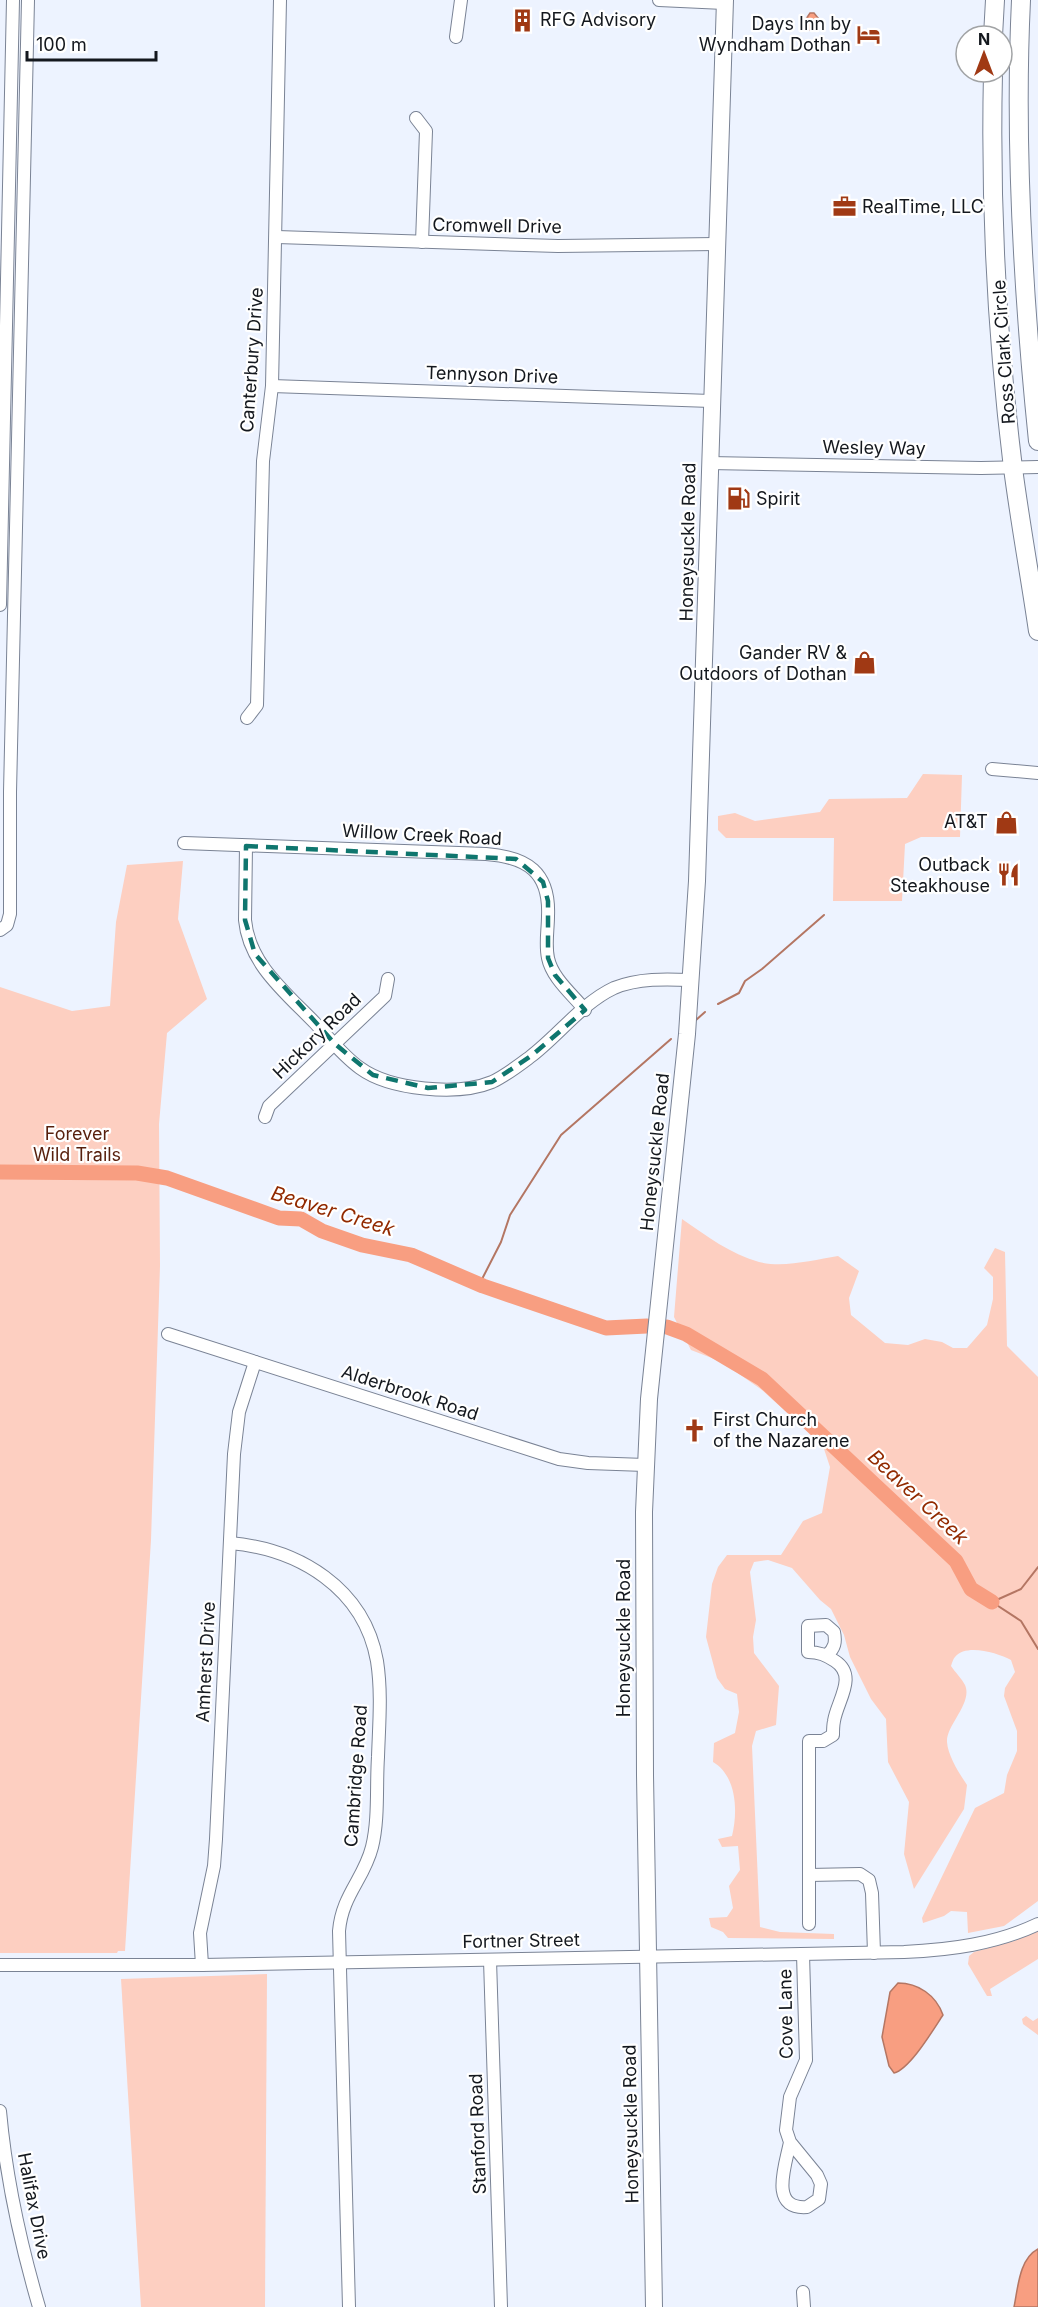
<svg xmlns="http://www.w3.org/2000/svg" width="1038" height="2307" font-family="Inter,sans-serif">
  <rect width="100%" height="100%" fill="#edf3ff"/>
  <g fill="#fdcfc1">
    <polygon points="923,774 962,775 960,837 921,837 905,844 902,901 833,901 834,838 726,838 718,830 718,816 735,813 755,821 820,812 829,799 907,798"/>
    <polygon points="183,861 178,919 207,999 167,1033 159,1124 160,1266 151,1540 125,1951 118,1951 117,1953 0,1953 0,987 72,1011 110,1006 116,922 127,865"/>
    <path d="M682,1219C707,1236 730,1254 759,1262C784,1268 813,1260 838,1256L859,1271L849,1298L851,1315L885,1343L908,1345L925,1339L942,1342L953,1348H967L987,1325L993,1299V1277L984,1268L995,1248L1005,1252L1007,1346L1038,1377V1901L1004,1926L968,1933L967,1912L951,1911L944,1916L923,1923L922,1918L975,1808L1004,1793L1007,1775L1017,1751V1731L1004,1696L1005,1688L1015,1672L1011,1660C998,1653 966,1643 955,1657C953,1659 952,1663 951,1666C955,1672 962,1679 965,1685C973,1703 946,1725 947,1742C948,1756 959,1773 967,1785L964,1809L914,1889L904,1854L909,1802L888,1762L886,1719L871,1699L850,1657L844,1635L831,1609L820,1600L792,1568L768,1560L754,1562L750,1572L756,1620L753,1637L754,1653L779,1686L776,1725L756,1731L752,1746L760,1927L780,1932L834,1934V1939L728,1938L723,1932L711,1927L709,1918L727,1917L733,1908L729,1886L740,1870L738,1846L722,1847L718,1839L732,1836C738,1812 737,1776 713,1762L714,1743L735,1733L739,1712L737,1694L725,1689L717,1678L706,1637L712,1584L718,1567L727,1555H781L803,1521L822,1513L830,1467L824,1449L816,1439L762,1390L722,1362L691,1350L674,1317Z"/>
    <polygon points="1038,1931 1038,1959 990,1989 992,1996 987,1996 968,1964 969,1956 974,1952 1014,1941"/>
    <polygon points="267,1974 265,2307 141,2307 121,1979"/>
    <polygon points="1026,2016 1033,2021 1038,2018 1038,2035 1023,2024 1022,2019"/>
  </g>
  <g fill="#f89e81" stroke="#b47663" stroke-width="1.5">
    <polygon points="810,13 814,13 818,18 816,29 812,31 808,29 806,19"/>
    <path d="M898,1983C918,1983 936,1995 943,2015C933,2030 910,2069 894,2073L889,2066L882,2037L890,1992Z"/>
    <path d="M1038,2249V2307H1014C1018,2288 1019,2259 1038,2249Z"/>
  </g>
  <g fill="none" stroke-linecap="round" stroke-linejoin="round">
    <g stroke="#b47663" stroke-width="2">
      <polyline points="718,1004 739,993 745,981 762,969 824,915"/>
      <polyline points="696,1020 705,1012"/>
      <polyline points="480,1283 501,1242 510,1215 561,1135 671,1039"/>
      <polyline points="992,1602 1021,1621 1038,1649"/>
      <polyline points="992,1602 1021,1589 1038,1567"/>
    </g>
    <g stroke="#f89e81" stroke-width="15">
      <polyline points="0,1172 137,1173 167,1178 279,1218 301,1219 322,1231 362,1245 411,1255 483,1286 606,1328 647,1326"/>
      <polyline points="667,1327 686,1334 762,1379 956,1561 971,1589 992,1602"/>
    </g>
    <defs>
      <g id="minor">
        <polyline points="659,0 724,3"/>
        <polyline points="456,37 461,0"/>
        <polyline points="416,118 426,131 422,242"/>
        <polyline points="277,237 558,246 716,244"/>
        <polyline points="272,386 711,401"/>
        <polyline points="709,463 981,468 1038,467"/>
        <polyline points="0,605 13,0"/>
        <polyline points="247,718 257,705 263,461 272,386 280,0"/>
        <polyline points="992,769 1038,773"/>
        <path d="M184,843L486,854C527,857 550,872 548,916C548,930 545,944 548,958C552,978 572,994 585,1010"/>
        <path d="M246,846L245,920C249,964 286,993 315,1023C329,1038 343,1056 360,1068C390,1090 458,1096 492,1082C505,1076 518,1066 530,1057C558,1036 582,1003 614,988C638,978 666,979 691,980"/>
        <polyline points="0,930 7,925 10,914 10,792 28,0"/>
        <polyline points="265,1117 269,1106 385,996 388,979"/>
        <polyline points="168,1334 559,1459 588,1463 645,1465"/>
        <path d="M230,1543C299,1549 364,1588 377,1661C382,1693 379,1725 378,1757C376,1786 379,1819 372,1847C364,1879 342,1895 339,1931L349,2307"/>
        <polyline points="809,1875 860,1874 869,1880 872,1893 874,1953"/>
        <path d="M809,1924V1741H823L833,1735C833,1731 833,1726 834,1721C837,1701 858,1676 835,1661C826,1655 819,1652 808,1652V1626L826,1625L834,1632C836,1642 835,1648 827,1655"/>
        <polyline points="490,1960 501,2307"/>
        <path d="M0,1965H202L904,1952C950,1950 996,1944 1038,1924"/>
        <polyline points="202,1965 200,1933 214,1866 216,1839 234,1454 239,1412 255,1362"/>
        <path d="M0,2111C6,2178 20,2242 39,2307"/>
        <path d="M790,2142C786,2164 768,2210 807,2207L819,2199L821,2184L817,2175L790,2142L786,2130L790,2097L806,2060L803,1954"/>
        <polyline points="803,2292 804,2307"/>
      </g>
      <polyline id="major" points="654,2307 645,1775 644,1512 649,1399 687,1034 697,881 725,0"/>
      <g id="highway">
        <path d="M1021,0C1014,147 1023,295 1038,441"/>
        <polyline points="993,36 995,0"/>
        <path d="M993,72C990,204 997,338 1013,468C1020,522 1030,576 1038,631"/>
      </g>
    </defs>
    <use href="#minor" stroke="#7a8395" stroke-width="14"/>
    <use href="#major" stroke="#7a8395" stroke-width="18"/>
    <use href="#highway" stroke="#7a8395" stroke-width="20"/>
    <use href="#minor" stroke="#fff" stroke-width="12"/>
    <use href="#major" stroke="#fff" stroke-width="16"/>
    <use href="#highway" stroke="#fff" stroke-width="18"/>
  </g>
  <path fill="none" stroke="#0f766e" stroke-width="4.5" stroke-dasharray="12 8" stroke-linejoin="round" d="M246,846L516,859L543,882L548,901V958L555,975L585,1010L531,1056L492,1082L428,1088L373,1075L335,1044L255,954L245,920Z"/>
  <defs>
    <symbol id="building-bare" viewBox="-9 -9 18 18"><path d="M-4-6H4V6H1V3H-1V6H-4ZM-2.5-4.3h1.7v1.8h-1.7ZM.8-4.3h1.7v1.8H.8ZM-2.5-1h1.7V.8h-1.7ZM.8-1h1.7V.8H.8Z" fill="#a03914" stroke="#fff" stroke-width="2.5" paint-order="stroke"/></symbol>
    <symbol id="hotel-bare" viewBox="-9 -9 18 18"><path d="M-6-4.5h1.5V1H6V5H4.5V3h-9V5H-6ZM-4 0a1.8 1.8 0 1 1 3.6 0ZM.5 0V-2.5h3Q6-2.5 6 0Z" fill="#a03914" stroke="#fff" stroke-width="2.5" paint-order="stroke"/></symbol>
    <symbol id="office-bare" viewBox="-9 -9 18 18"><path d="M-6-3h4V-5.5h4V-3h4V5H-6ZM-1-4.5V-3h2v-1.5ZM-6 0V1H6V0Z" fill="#a03914" stroke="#fff" stroke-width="2.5" paint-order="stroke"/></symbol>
    <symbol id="fuel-bare" viewBox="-9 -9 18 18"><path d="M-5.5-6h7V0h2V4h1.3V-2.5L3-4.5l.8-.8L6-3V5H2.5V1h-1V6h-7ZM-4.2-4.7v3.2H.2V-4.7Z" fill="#a03914" stroke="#fff" stroke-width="2.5" paint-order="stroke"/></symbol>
    <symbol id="shop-bare" viewBox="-9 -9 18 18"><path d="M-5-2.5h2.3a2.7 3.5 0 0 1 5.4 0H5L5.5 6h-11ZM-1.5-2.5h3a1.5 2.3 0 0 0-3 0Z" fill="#a03914" stroke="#fff" stroke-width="2.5" paint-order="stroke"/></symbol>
    <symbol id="restaurant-bare" viewBox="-9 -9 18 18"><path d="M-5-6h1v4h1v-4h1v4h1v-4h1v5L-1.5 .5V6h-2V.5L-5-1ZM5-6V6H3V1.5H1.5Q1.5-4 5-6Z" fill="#a03914" stroke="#fff" stroke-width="2.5" paint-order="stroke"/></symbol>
    <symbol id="church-bare" viewBox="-9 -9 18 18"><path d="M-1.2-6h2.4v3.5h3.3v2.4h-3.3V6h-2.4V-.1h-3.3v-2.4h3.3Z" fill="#a03914" stroke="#fff" stroke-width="2.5" paint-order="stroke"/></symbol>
  </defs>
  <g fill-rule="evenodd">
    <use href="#building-bare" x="506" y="4" width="33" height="33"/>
    <use href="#hotel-bare" x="852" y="18" width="33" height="33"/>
    <use href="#office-bare" x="828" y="190" width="33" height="33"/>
    <use href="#fuel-bare" x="722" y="482" width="33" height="33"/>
    <use href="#shop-bare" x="848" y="646" width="33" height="33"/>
    <use href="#shop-bare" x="990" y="806" width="33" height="33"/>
    <use href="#restaurant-bare" x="992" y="858" width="33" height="33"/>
    <use href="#church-bare" x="678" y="1414" width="33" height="33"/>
  </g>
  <g text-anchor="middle" stroke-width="4.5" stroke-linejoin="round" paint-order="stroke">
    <g font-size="18" fill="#14181e" stroke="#fff" text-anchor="start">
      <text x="540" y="26">RFG Advisory</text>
      <text x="851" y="30" text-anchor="end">Days Inn by<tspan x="851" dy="21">Wyndham Dothan</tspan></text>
      <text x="862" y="213">RealTime, LLC</text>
      <text x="756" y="505">Spirit</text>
      <text x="847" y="659" text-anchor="end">Gander RV &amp;<tspan x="847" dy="21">Outdoors of Dothan</tspan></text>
      <text x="988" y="828" text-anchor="end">AT&amp;T</text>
      <text x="990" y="871" text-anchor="end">Outback<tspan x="990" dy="21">Steakhouse</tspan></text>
      <text x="713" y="1426">First Church<tspan x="713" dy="21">of the Nazarene</tspan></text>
    </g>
    <g font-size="18" fill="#14181e" stroke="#fff">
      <text transform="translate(497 226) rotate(1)" y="6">Cromwell Drive</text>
      <text transform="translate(1004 352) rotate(-94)" y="6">Ross Clark Circle</text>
      <text transform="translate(252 360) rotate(-86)" y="6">Canterbury Drive</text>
      <text transform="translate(492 375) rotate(2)" y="6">Tennyson Drive</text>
      <text transform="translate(874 448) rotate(1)" y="6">Wesley Way</text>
      <text transform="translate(688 542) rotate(-89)" y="6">Honeysuckle Road</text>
      <text transform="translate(422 835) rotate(3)" y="6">Willow Creek Road</text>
      <text transform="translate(317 1036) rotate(-44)" y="6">Hickory Road</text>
      <text transform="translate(655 1152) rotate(-84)" y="6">Honeysuckle Road</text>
      <text transform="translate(410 1393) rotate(18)" y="6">Alderbrook Road</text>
      <text transform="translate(624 1638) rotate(-90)" y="6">Honeysuckle Road</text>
      <text transform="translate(206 1662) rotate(-87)" y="6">Amherst Drive</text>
      <text transform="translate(356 1776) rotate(-86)" y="6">Cambridge Road</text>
      <text transform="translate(521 1941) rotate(-1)" y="6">Fortner Street</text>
      <text transform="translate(786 2014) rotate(-91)" y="6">Cove Lane</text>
      <text transform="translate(631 2124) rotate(-91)" y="6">Honeysuckle Road</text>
      <text transform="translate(478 2134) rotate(-92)" y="6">Stanford Road</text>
      <text transform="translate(34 2206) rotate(79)" y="6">Halifax Drive</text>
    </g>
    <g font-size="18" fill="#571f0c" stroke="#fff">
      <text x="77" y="1140">Forever<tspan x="77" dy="21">Wild Trails</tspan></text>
    </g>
    <g font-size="20" font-style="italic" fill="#922a00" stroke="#fff">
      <text transform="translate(333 1211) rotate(17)" y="7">Beaver Creek</text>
      <text transform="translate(918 1497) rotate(43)" y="7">Beaver Creek</text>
    </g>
  </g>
  <g transform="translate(984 54)"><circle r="28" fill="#ffffff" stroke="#a1a3a5" stroke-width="1.5"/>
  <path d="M0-4.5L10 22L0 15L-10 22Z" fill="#a03914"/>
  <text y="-9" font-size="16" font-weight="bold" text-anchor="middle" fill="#14181e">N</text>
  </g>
  <path d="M27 51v9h129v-9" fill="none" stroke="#14181e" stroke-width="3"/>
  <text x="36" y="51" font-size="18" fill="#14181e" stroke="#ffffff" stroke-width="4.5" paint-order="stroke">100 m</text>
</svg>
